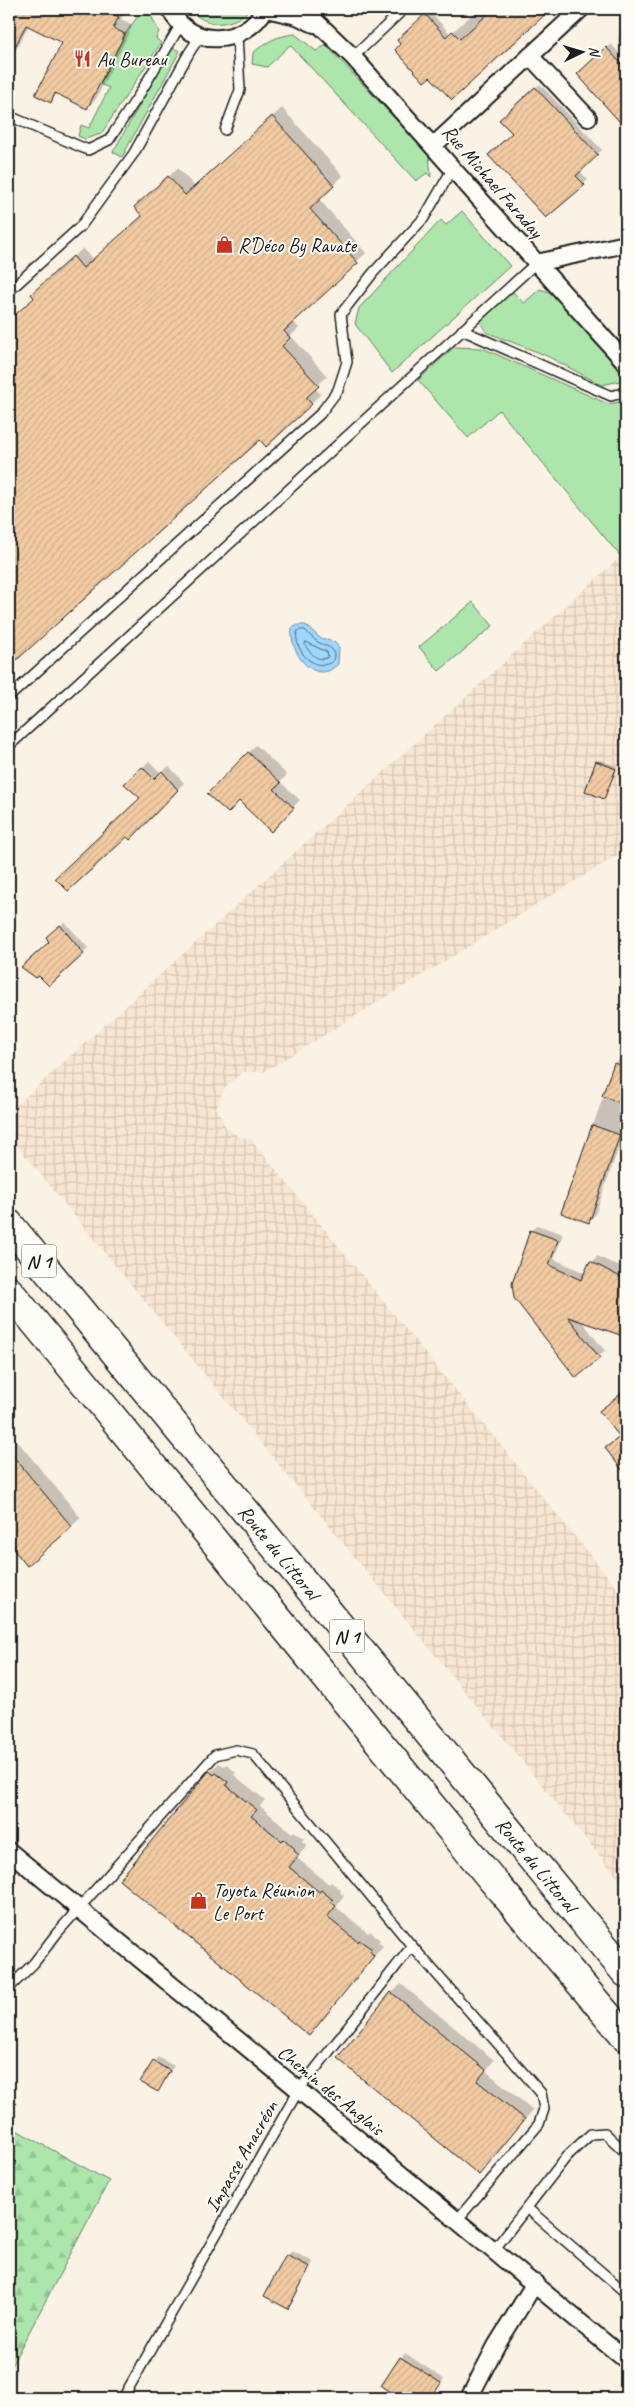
<svg xmlns="http://www.w3.org/2000/svg" width="635" height="2407" font-family="Caveat,sans-serif">
  <defs>
    <pattern id="industrial-grid" width="8" height="8" patternUnits="userSpaceOnUse" patternTransform="scale(1.25)"><rect width="8" height="8" fill="#f8e6d2"/><path d="M0 4h8M4 0v8" fill="none" stroke="#d4c5b4"/></pattern>
    <pattern id="forest-firs" width="22" height="20" patternUnits="userSpaceOnUse" patternTransform="scale(1.25)"><rect width="22" height="20" fill="#ace6ab"/><path d="M5 1l3.5 6h-7zM16 11l3.5 6h-7z" fill="#93c593"/></pattern>
    <pattern id="building-hatch" width="6" height="6" patternUnits="userSpaceOnUse" patternTransform="scale(1.25)"><rect width="6" height="6" fill="#f2cba2"/><path d="M-1 1l2-2M0 6l6-6M5 7l2-2" fill="none" stroke="#cfae8b"/></pattern>
  </defs>
  <rect width="100%" height="100%" fill="#fbf2e6"/>
  <filter id="ink" filterUnits="userSpaceOnUse"><feTurbulence type="fractalNoise" baseFrequency=".02" numOctaves="2"/><feDisplacementMap in="SourceGraphic" scale="10" xChannelSelector="R" yChannelSelector="G"/><feConvolveMatrix kernelMatrix="1 2 1 2 8 2 1 2 1" color-interpolation-filters="sRGB"/></filter>
  <g filter="url(#ink)">
    <polygon fill="url(#industrial-grid)" points="621,556 626,563 626,850 264,1072 243,1072 225,1087 217,1106 225,1126 237,1136 251,1139 626,1599 626,1888 9,1136 9,1112"/>
    <g fill="#ace6ab" stroke="#648164">
      <path d="M145,9H148L159,32L156,38L161,43L101,134L85,139L78,136L81,125L89,128L109,88L100,84C113,58 124,29 145,9Z"/>
      <path d="M190,9H250C233,27 206,29 190,9Z"/>
      <path d="M295,34L316,51L326,45L429,155L431,177L427,173L416,181L290,45L267,67L252,64L253,53C267,41 277,36 295,34Z"/>
      <polygon points="172,48 180,51 122,157 113,152"/>
      <polygon points="462,211 510,266 392,373 355,324 359,308 441,220 446,225"/>
      <polygon points="540,289 558,295 624,369 620,381 602,385 545,355 486,332 480,321 512,291 524,303"/>
      <polygon points="454,347 482,348 608,404 626,401 626,563 499,410 468,438 418,380"/>
      <polygon points="473,602 493,626 439,671 419,647"/>
    </g>
    <polygon fill="url(#forest-firs)" stroke="#648164" points="9,2126 109,2181 9,2370"/>
    <path fill="#9ed7fe" stroke="#6a8ca4" d="M298,625H306L320,638L334,642L339,647L338,664C336,666 331,670 328,671C306,678 289,646 292,628Z"/>
    <g fill="#0003">
      <polygon points="9,9 127,9 121,19 133,25 96,99 87,108 58,93 50,101 64,42 29,25 9,63"/>
      <polygon points="471,9 549,9 453,98 399,40 430,11 450,34 474,13"/>
      <polygon points="626,9 626,44 618,43 621,13"/>
      <polygon points="611,44 626,61 626,127 578,74"/>
      <polygon points="540,84 602,150 580,171 588,180 547,216 505,115"/>
      <polygon points="282,108 343,176 319,199 366,253 293,321 299,328 291,336 327,376 315,388 321,394 266,445 260,438 9,665 9,321 35,297 42,285 83,248 93,260 143,215 145,198 178,168 195,187"/>
      <polygon points="256,745 287,775 280,782 300,800 271,830 239,800 209,794"/>
      <polygon points="600,760 617,767 604,797 597,762"/>
      <polygon points="149,761 161,773 169,766 184,783 130,838 141,798 126,784"/>
      <polygon points="65,922 88,948 49,984 52,933"/>
      <polygon points="621,1057 626,1059 626,1127 595,1215 589,1221 562,1212 615,1064"/>
      <polygon points="537,1225 563,1234 554,1259 585,1273 597,1256 624,1269 626,1261 626,1335 581,1320 605,1351 576,1376 531,1231"/>
      <polygon points="626,1390 626,1473 607,1448 620,1436 608,1404"/>
      <polygon points="9,1431 81,1518 27,1564 9,1542"/>
      <polygon points="219,1763 224,1766 226,1764 236,1773 234,1775 265,1800 260,1806 292,1833 294,1831 304,1839 302,1841 307,1845 297,1858 329,1884 331,1882 341,1890 340,1892 344,1896 336,1907 368,1933 370,1931 380,1940 378,1942 383,1946 309,2034 210,1772"/>
      <polygon points="9,1920 13,1923 9,1929"/>
      <polygon points="401,1984 494,2060 486,2071 533,2110 479,2173 392,1993"/>
      <polygon points="158,2057 174,2066 157,2091 154,2062"/>
      <polygon points="292,2251 313,2262 292,2302 288,2307 287,2256"/>
      <polygon points="405,2353 444,2379 431,2398 401,2398 382,2386"/>
    </g>
    <g fill="none" stroke-linecap="round" stroke-linejoin="round">
      <g stroke="#506776" stroke-width="1">
        <path d="M300,630H305C309,634 313,639 318,642C328,648 337,646 333,661C316,674 293,651 297,632Z"/>
        <path d="M306,642L327,652L328,657C318,663 310,653 305,645Z"/>
      </g>
    </g>
    <g fill="url(#building-hatch)" stroke="#1c1c1c">
      <polygon points="9,9 103,9 119,17 113,28 125,34 87,109 55,93 51,103 35,95 62,43 26,25 9,59"/>
      <polygon points="493,9 551,9 452,100 430,77 424,82 395,50 400,44 397,40 425,14 446,37 452,31 460,39"/>
      <polygon points="606,47 626,69 626,129 577,74"/>
      <polygon points="535,87 598,155 576,176 585,185 546,218 488,155 512,133 499,120"/>
      <polygon points="272,116 334,186 310,209 358,263 284,331 290,338 282,346 319,386 306,398 312,404 266,447 260,440 9,667 9,320 34,298 31,294 73,256 83,268 142,216 134,207 168,176 185,195"/>
      <polygon points="248,752 281,783 274,789 294,808 271,832 239,801 228,813 207,794"/>
      <polygon points="596,761 616,769 604,799 585,791"/>
      <polygon points="142,767 154,779 162,771 178,790 130,840 127,837 68,891 55,878 140,798 124,784"/>
      <polygon points="60,925 84,954 49,986 39,976 36,978 21,967 49,942 46,937"/>
      <polygon points="614,1063 626,1068 626,1105 602,1096"/>
      <polygon points="592,1125 620,1135 589,1223 561,1213"/>
      <polygon points="530,1230 558,1240 549,1265 581,1280 590,1261 626,1280 626,1337 568,1317 600,1358 576,1378 514,1298 512,1284"/>
      <polygon points="626,1390 626,1475 605,1448 620,1437 599,1411"/>
      <polygon points="9,1451 72,1527 27,1566 9,1544"/>
      <polygon points="209,1771 214,1775 216,1773 228,1782 226,1785 257,1810 251,1816 282,1841 284,1839 295,1849 294,1851 299,1855 289,1867 319,1892 321,1890 333,1900 331,1902 336,1906 327,1917 358,1942 359,1940 372,1949 370,1951 374,1956 309,2036 119,1880"/>
      <polygon points="391,1992 486,2070 477,2081 525,2119 479,2175 337,2058"/>
      <polygon points="153,2061 170,2071 158,2092 140,2082"/>
      <polygon points="286,2255 310,2267 288,2309 264,2296"/>
      <polygon points="400,2357 441,2383 431,2398 399,2398 381,2386"/>
    </g>
    <g fill="none" stroke-linecap="round" stroke-linejoin="round">
      <defs>
        <g id="service">
          <polyline points="353,57 404,9"/>
          <polyline points="9,116 88,150 109,140 139,95 181,24"/>
          <polyline points="225,130 240,90 237,35"/>
          <polyline points="9,291 81,226 134,153 189,53 200,36"/>
          <polyline points="462,330 611,396 626,392"/>
          <polyline points="9,697 320,414 338,390 347,362 341,314 373,273 424,218 453,168"/>
          <polyline points="10,745 536,263"/>
          <polyline points="9,1988 34,1963 57,1933 215,1755 236,1750 253,1754 412,1946 541,2093 544,2109 539,2124 457,2220"/>
          <polyline points="527,2208 626,2293"/>
          <polyline points="494,2250 567,2156 591,2134 605,2133 626,2153"/>
          <polyline points="123,2398 298,2091 412,1946"/>
        </g>
        <g id="minor">
          <path d="M170,9C190,50 244,46 265,9"/>
          <polyline points="266,9 297,16 314,24"/>
          <polyline points="303,9 353,57 626,363"/>
          <polyline points="530,56 588,118"/>
          <polyline points="433,146 581,9"/>
          <polyline points="536,263 626,244"/>
          <polyline points="9,1851 626,2360"/>
          <polyline points="469,2398 496,2346 535,2283"/>
        </g>
        <g id="trunk">
          <path id="s1" d="M9,1224L626,1973"/>
          <polyline points="9,1291 489,1876 626,2037"/>
        </g>
      </defs>
      <use href="#service" stroke="#1c1c1c" stroke-width="12"/>
      <use href="#minor" stroke="#1c1c1c" stroke-width="20"/>
      <use href="#trunk" stroke="#1c1c1c" stroke-width="31"/>
      <use href="#service" stroke="#fdfcf7" stroke-width="9"/>
      <use href="#minor" stroke="#fdfcf7" stroke-width="16"/>
      <use href="#trunk" stroke="#fdfcf7" stroke-width="28"/>
    </g>
  </g>
  <defs>
    <symbol id="restaurant-bare" viewBox="-9 -9 18 18"><path d="M-5-6h1v4h1v-4h1v4h1v-4h1v5L-1.5 .5V6h-2V.5L-5-1ZM5-6V6H3V1.5H1.5Q1.5-4 5-6Z" fill="#c8321e" stroke="#fdfcf7" stroke-width="2.5" paint-order="stroke"/></symbol>
    <symbol id="shop-bare" viewBox="-9 -9 18 18"><path d="M-5-2.5h2.3a2.7 3.5 0 0 1 5.4 0H5L5.5 6h-11ZM-1.5-2.5h3a1.5 2.3 0 0 0-3 0Z" fill="#c8321e" stroke="#fdfcf7" stroke-width="2.5" paint-order="stroke"/></symbol>
  </defs>
  <g fill-rule="evenodd">
    <use href="#restaurant-bare" x="70" y="46" width="25" height="25"/>
    <use href="#shop-bare" x="212" y="232" width="25" height="25"/>
    <use href="#shop-bare" x="186" y="1888" width="25" height="25"/>
  </g>
  <g text-anchor="middle" stroke-width="4" stroke-linejoin="round" paint-order="stroke">
    <g fill="#fdfcf7" stroke="#605f5e" stroke-width="1">
      <rect x="21.5" y="1244.5" width="35" height="33" rx="4"/>
      <rect x="329.5" y="1619.5" width="35" height="33" rx="4"/>
    </g>
    <g font-size="19" font-weight="bold" fill="#1c1c1c">
      <text x="39" y="1268">N 1</text>
      <text x="347" y="1643">N 1</text>
    </g>
    <g font-size="20" fill="#1c1c1c" stroke="#fdfcf7" text-anchor="start">
      <text x="97" y="66">Au Bureau</text>
      <text x="238" y="252">R’Déco By Ravate</text>
      <text x="213" y="1897">Toyota Réunion<tspan x="213" dy="23">Le Port</tspan></text>
    </g>
    <g font-size="20" fill="#1c1c1c" stroke="#fdfcf7">
      <text transform="translate(493 181) rotate(49)" y="7">Rue Michael Faraday</text>
      <text dy="7" stroke="none"><textPath href="#s1" startOffset="425">Route du Littoral</textPath></text>
      <text dy="7" stroke="none"><textPath href="#s1" startOffset="830">Route du Littoral</textPath></text>
      <text transform="translate(331 2090) rotate(39)" y="7">Chemin des Anglais</text>
      <text transform="translate(241 2156) rotate(-60)" y="7">Impasse Anacréon</text>
    </g>
  </g>
  <rect width="635" height="2407" fill="none" stroke="#fdfcf7" stroke-width="30"/>
  <rect x="15" y="15" width="605" height="2377" fill="none" stroke="#1c1c1c" stroke-width="2" filter="url(#ink)"/>
  <g transform="translate(582 52) rotate(85)" stroke="#fdfcf7" stroke-width="4" paint-order="stroke">
  <path d="M0-4L9 19L0 12L-9 19Z" fill="#1c1c1c"/>
  <text y="-8" font-size="14" font-weight="bold" text-anchor="middle" fill="#1c1c1c">N</text>
  </g>
</svg>
